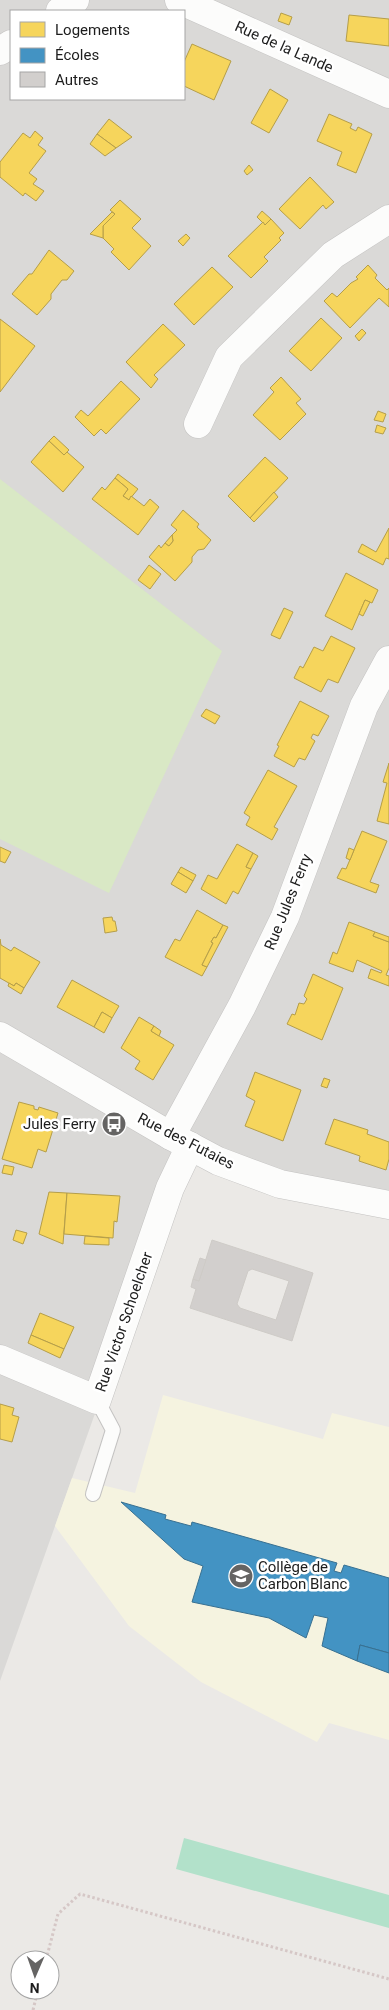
<svg xmlns="http://www.w3.org/2000/svg" width="389" height="2010" font-family="Roboto,sans-serif">
  <rect width="100%" height="100%" fill="#ebe9e6"/>
  <path fill="#dad9d7" fill-rule="evenodd" d="M0,0H389V1218L190,1146L0,1681ZM11,11H184V99H11Z"/>
  <polygon fill="#f5f3e0" points="163,1395 323,1439 332,1413 389,1427 389,1740 329,1723 317,1742 201,1682 129,1626 55,1526 72,1478 135,1493"/>
  <polygon fill="#d9e8c5" points="0,479 222,651 109,893 0,839"/>
  <polygon fill="#b2e1ca" points="184,1838 389,1895 389,1928 176,1869"/>
  <g fill="#f6d55c" stroke="#b59e49">
    <polygon points="281,13 292,17 289,25 278,21"/>
    <polygon points="349,15 389,19 389,46 346,41"/>
    <polygon points="192,44 231,61 214,100 184,86 184,62"/>
    <polygon points="270,89 288,100 269,133 251,123"/>
    <polygon points="329,114 352,124 350,128 356,131 358,127 372,134 356,173 337,165 342,152 317,141"/>
    <polygon points="109,119 132,137 116,148 97,134"/>
    <polygon points="35,131 43,138 38,145 46,151 29,173 37,179 33,184 44,191 36,201 25,193 23,196 0,177 0,162 23,133 30,138"/>
    <polygon points="97,134 116,148 105,156 90,144"/>
    <polygon points="249,165 253,170 247,175 244,171"/>
    <polygon points="310,177 334,202 326,209 323,205 300,229 279,209"/>
    <polygon points="120,200 141,219 132,228 151,246 129,270 111,252 114,249 103,238 103,226 115,214 110,210"/>
    <polygon points="262,211 271,219 265,225 257,217"/>
    <polygon points="112,212 115,214 103,226 103,238 90,234"/>
    <polygon points="271,219 284,233 279,238 281,240 264,257 268,261 251,278 228,256 263,222 265,225"/>
    <polygon points="186,234 190,238 183,246 178,241"/>
    <polygon points="49,250 74,271 67,280 62,280 51,294 51,299 37,315 12,294 29,274 32,274"/>
    <polygon points="368,265 377,275 375,278 387,290 389,288 389,307 379,298 350,328 324,301 332,293 337,297 351,283 358,279 356,277"/>
    <polygon points="212,267 233,287 194,325 174,304"/>
    <polygon points="321,318 342,338 311,371 289,351"/>
    <polygon points="0,319 35,346 0,392"/>
    <polygon points="163,324 185,345 154,375 158,379 151,388 126,362"/>
    <polygon points="362,329 366,333 359,341 355,336"/>
    <polygon points="281,377 301,399 296,403 306,414 280,440 253,415 274,392 270,388"/>
    <polygon points="121,381 140,399 106,434 101,429 94,436 75,417 81,410 88,416"/>
    <polygon points="378,411 386,414 383,422 374,420"/>
    <polygon points="377,425 386,428 383,434 375,432"/>
    <polygon points="54,436 69,450 64,455 49,441"/>
    <polygon points="49,441 64,455 67,452 84,467 63,492 31,462"/>
    <polygon points="265,457 288,478 250,518 228,496"/>
    <polygon points="118,474 138,489 129,500 123,496 128,489 115,478"/>
    <polygon points="115,478 128,489 123,496 129,500 131,496 144,506 150,499 159,507 138,535 92,499 102,487 105,490"/>
    <polygon points="274,492 278,497 254,522 250,518"/>
    <polygon points="183,510 199,524 197,527 211,540 204,549 198,550 192,557 192,562 175,581 149,557 159,545 161,548 165,543 169,546 173,541 172,535 177,530 171,525"/>
    <polygon points="389,528 389,559 386,558 383,565 358,552 362,544 376,552"/>
    <polygon points="172,535 173,541 169,546 165,543"/>
    <polygon points="149,565 161,574 150,589 138,580"/>
    <polygon points="346,573 378,590 372,603 365,600 352,630 325,616"/>
    <polygon points="365,600 370,602 363,616 359,614"/>
    <polygon points="284,608 293,612 280,639 271,635"/>
    <polygon points="331,636 355,648 338,683 328,679 321,692 294,678 300,666 303,668 314,647 323,651"/>
    <polygon points="300,701 329,716 318,736 313,734 311,738 315,741 305,760 299,758 294,767 274,756 279,746 277,745"/>
    <polygon points="206,709 220,716 215,724 201,716"/>
    <polygon points="389,763 389,824 377,821 387,783 383,782"/>
    <polygon points="268,770 297,786 274,827 278,829 272,840 246,825 250,817 244,813"/>
    <polygon points="362,831 387,841 370,882 379,885 376,893 337,878 342,868 346,869"/>
    <polygon points="237,844 253,853 246,867 251,869 238,894 233,891 226,904 201,889 208,875 217,879"/>
    <polygon points="0,847 11,852 5,863 0,861"/>
    <polygon points="349,848 354,850 350,860 346,858"/>
    <polygon points="253,853 258,856 251,869 246,867"/>
    <polygon points="181,867 196,875 193,881 178,872"/>
    <polygon points="178,872 193,881 186,893 171,884"/>
    <polygon points="197,910 223,925 216,938 214,937 211,942 213,943 202,965 207,967 202,976 165,957 175,939 180,941"/>
    <polygon points="112,917 113,921 115,921 117,931 105,933 103,918"/>
    <polygon points="349,922 375,932 373,936 389,942 389,968 386,975 389,976 389,986 368,978 371,969 381,973 382,971 357,960 353,972 329,963 333,952 337,954"/>
    <polygon points="223,925 228,927 207,967 202,965 213,943 211,942 214,937 216,938"/>
    <polygon points="375,932 389,937 389,942 373,936"/>
    <polygon points="0,939 1,945 11,951 14,947 40,962 24,988 16,983 14,986 0,978"/>
    <polygon points="313,974 343,988 322,1040 287,1024 292,1014 295,1015 299,1003 304,1004 307,999 304,996"/>
    <polygon points="72,980 119,1006 112,1018 102,1012 94,1027 57,1007"/>
    <polygon points="9,983 14,986 16,983 24,988 21,994 8,986"/>
    <polygon points="102,1012 112,1018 104,1033 94,1027"/>
    <polygon points="139,1017 154,1026 151,1031 174,1045 153,1080 135,1069 140,1061 121,1048"/>
    <polygon points="154,1026 161,1031 159,1036 151,1031"/>
    <polygon points="255,1072 301,1090 283,1141 245,1126 255,1101 246,1096"/>
    <polygon points="324,1078 330,1080 327,1088 321,1086"/>
    <polygon points="19,1102 34,1106 34,1109 38,1110 39,1107 58,1113 46,1152 38,1149 32,1168 2,1159"/>
    <polygon points="334,1119 368,1130 367,1134 389,1142 389,1159 386,1170 359,1161 360,1156 325,1144"/>
    <polygon points="4,1165 14,1167 12,1175 2,1173"/>
    <polygon points="49,1192 67,1193 63,1244 39,1234"/>
    <polygon points="67,1193 120,1196 117,1222 114,1221 113,1238 64,1234"/>
    <polygon points="16,1230 27,1233 23,1244 13,1240"/>
    <polygon points="85,1236 109,1238 109,1245 84,1244"/>
    <polygon points="40,1313 74,1327 64,1349 31,1335"/>
    <polygon points="31,1335 64,1349 60,1358 28,1343"/>
    <polygon points="0,1404 14,1408 12,1415 19,1417 12,1442 0,1439"/>
  </g>
  <g fill="#4393c3" stroke="#387091">
    <polygon points="121,1502 166,1515 165,1519 191,1526 192,1522 337,1563 334,1571 341,1573 344,1565 389,1578 389,1653 360,1645 357,1661 322,1646 328,1618 314,1615 306,1638 269,1618 192,1602 203,1566 184,1559"/>
    <polygon points="360,1645 389,1653 389,1673 357,1661"/>
  </g>
  <g fill="#d2cfcd" stroke="#cecbc7" fill-rule="evenodd">
    <path d="M212,1240L313,1273L292,1341L190,1308L196,1289L191,1287L193,1279L199,1281ZM252,1269L289,1281L276,1320L240,1308L237,1304L248,1271Z"/>
    <polygon points="200,1258 206,1260 199,1281 193,1279"/>
  </g>
  <g fill="none" stroke-linecap="round" stroke-linejoin="round">
    <defs>
      <polyline id="lane" points="93,1494 113,1430 97,1400"/>
      <g id="street">
        <polyline points="179,0 389,94"/>
        <polyline points="60,11 75,0"/>
        <polyline points="0,51 11,44"/>
        <polyline points="198,424 229,357 333,255 389,219"/>
        <polyline points="0,1036 171,1136 218,1161 280,1184 389,1205"/>
        <polyline points="171,1136 242,1006 285,917 364,706 389,660"/>
        <polyline points="0,1359 97,1400 170,1188 190,1146"/>
      </g>
    </defs>
    <use href="#lane" stroke="#c4c3c2" stroke-width="16"/>
    <use href="#street" stroke="#c4c3c2" stroke-width="29"/>
    <g stroke="#d5c7c6" stroke-width="3" stroke-dasharray="2.5 2.5" stroke-linecap="butt">
      <polyline points="46,1960 58,1914 80,1894 389,1979"/>
      <polyline points="33,2010 38,1990"/>
    </g>
    <use href="#lane" stroke="#fcfcfb" stroke-width="14"/>
    <use href="#street" stroke="#fcfcfb" stroke-width="28"/>
  </g>
  <defs>
    <symbol id="bus-disc" viewBox="-11 -11 22 22"><circle r="9.5" fill="#656463" stroke="#fff"/><path d="M-5-6H5V4H4V6H2V4H-2V6H-4V4H-5ZM-3.5-4V0h7V-4ZM-3.5 1.2v1.5H-2V1.2ZM2 1.2v1.5H3.5V1.2Z" fill="#fff"/></symbol>
    <symbol id="school-disc" viewBox="-11 -11 22 22"><circle r="9.5" fill="#656463" stroke="#fff"/><path d="M0-5L7-2L0 1L-7-2ZM-4 1L0 2.5L4 1V4Q0 6-4 4Z" fill="#fff"/></symbol>
  </defs>
  <g fill-rule="evenodd">
    <use href="#bus-disc" x="100" y="1110" width="28" height="28"/>
    <use href="#school-disc" x="227" y="1562" width="28" height="28"/>
  </g>
  <g text-anchor="middle" stroke-width="5" stroke-linejoin="round" paint-order="stroke">
    <g font-size="15" fill="#1d1d1d" stroke="#fff">
      <text transform="translate(284 47) rotate(24)" y="5">Rue de la Lande</text>
      <text transform="translate(288 902) rotate(-68)" y="5">Rue Jules Ferry</text>
      <text transform="translate(186 1141) rotate(27)" y="5">Rue des Futaies</text>
      <text transform="translate(124 1322) rotate(-71)" y="5">Rue Victor Schoelcher</text>
    </g>
    <g font-size="15" fill="#1d1d1d" stroke="#fff" text-anchor="end">
      <text x="96" y="1129">Jules Ferry</text>
      <text x="258" y="1572" text-anchor="start">Collège de<tspan x="258" dy="17">Carbon Blanc</tspan></text>
    </g>
  </g>
  <rect x="10" y="10" width="175" height="90" fill="#ffffff" stroke="#a5a5a5"/>
  <rect x="20" y="22" width="25" height="15" fill="#f6d55c" stroke="#a5a5a5"/>
  <text x="55" y="35" font-size="15" fill="#1d1d1d">Logements</text>
  <rect x="20" y="48" width="25" height="15" fill="#4393c3" stroke="#a5a5a5"/>
  <text x="55" y="60" font-size="15" fill="#1d1d1d">Écoles</text>
  <rect x="20" y="72" width="25" height="15" fill="#d2cfcd" stroke="#a5a5a5"/>
  <text x="55" y="85" font-size="15" fill="#1d1d1d">Autres</text>
  <g transform="translate(35 1975) rotate(182)"><circle r="24" fill="#ffffff" stroke="#a5a5a5"/>
  <path d="M0-4L9 19L0 12L-9 19Z" fill="#656463"/>
  <text y="-8" font-size="14" font-weight="bold" text-anchor="middle" fill="#1d1d1d">N</text>
  </g>
</svg>
